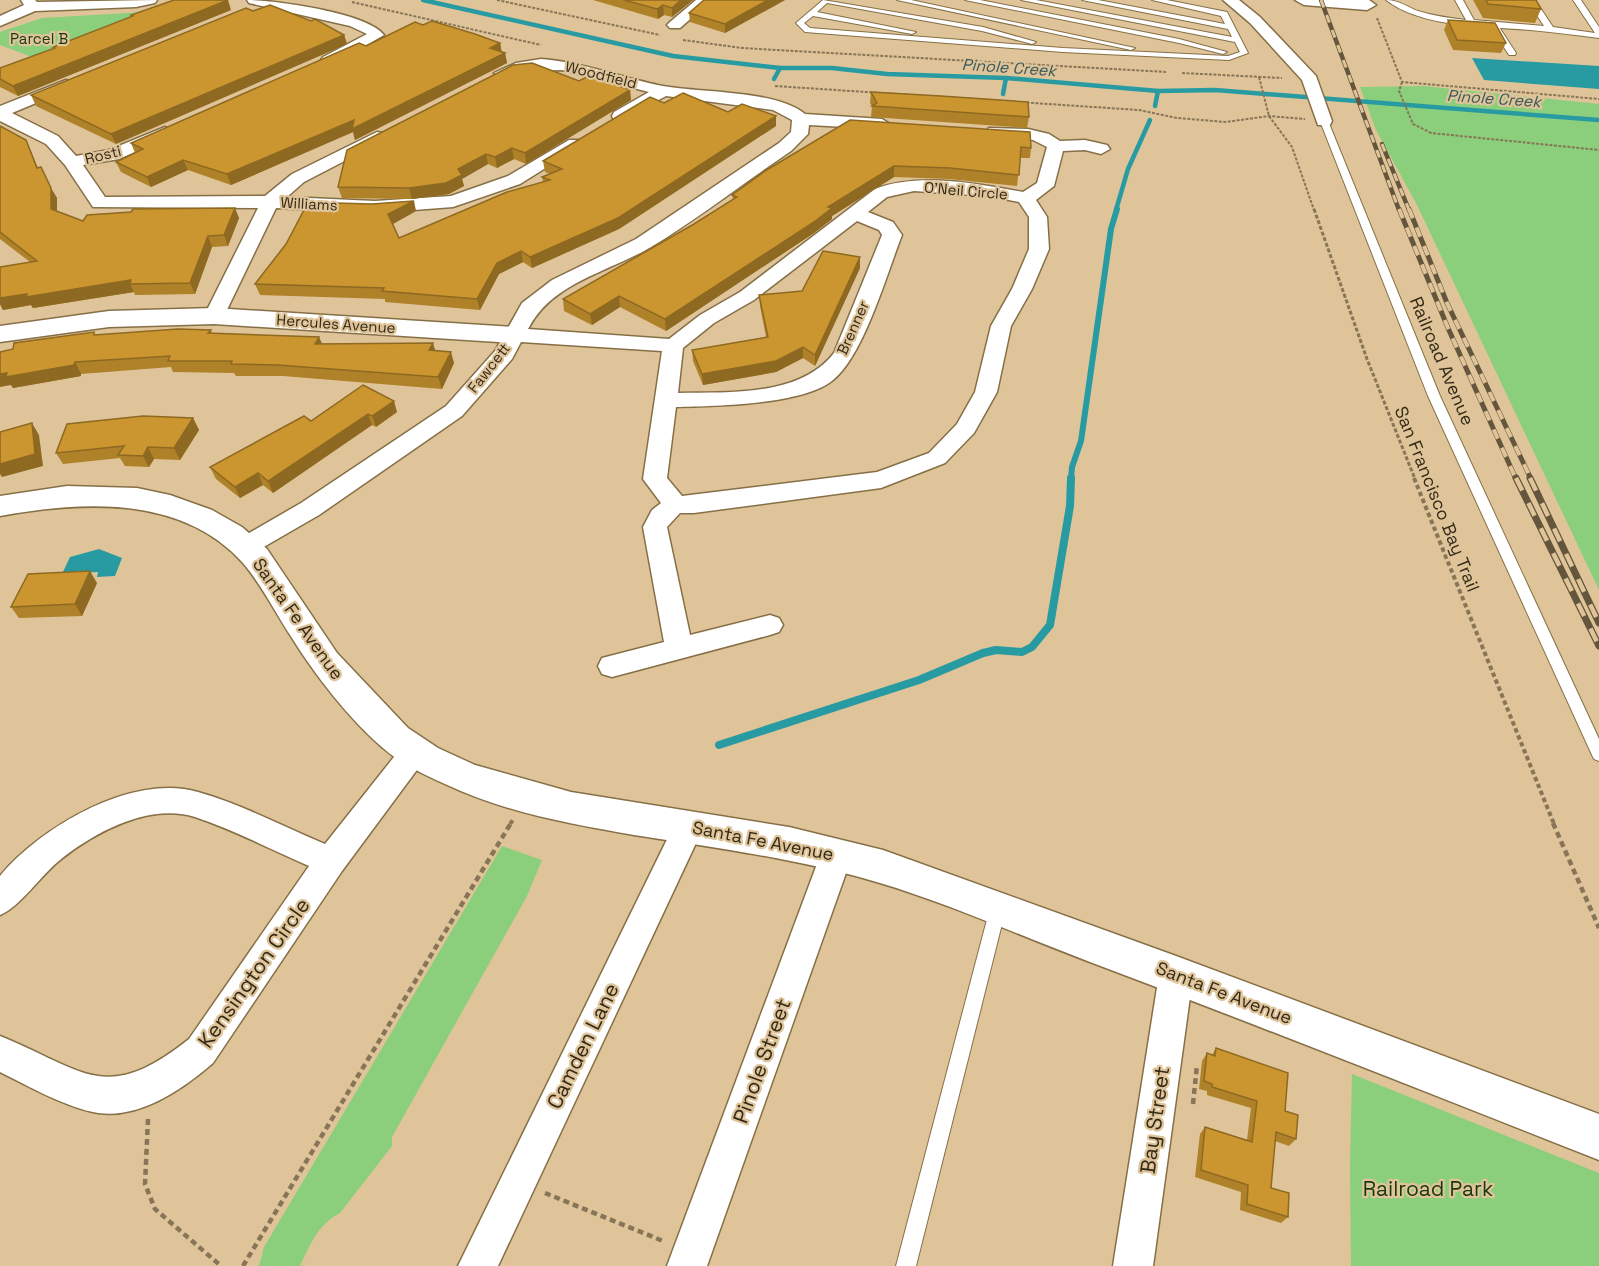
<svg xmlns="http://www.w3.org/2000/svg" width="1599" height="1266" font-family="'Space Grotesk',sans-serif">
  <rect width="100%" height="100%" fill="#dfc499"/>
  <g fill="#8bcf7c">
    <polygon points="162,11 40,60 0,45 0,32 42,18"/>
    <polygon points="1424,86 1599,104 1599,590 1417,205 1376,130 1360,87"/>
    <path d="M502,846L542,860L527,896L392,1137V1146L340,1213C318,1224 310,1245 300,1266H259L264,1247Z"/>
    <polygon points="1352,1074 1599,1173 1599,1266 1351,1266 1350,1165"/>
  </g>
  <g fill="#279ba1">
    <polygon points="1472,58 1599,66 1599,89 1484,80"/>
    <polygon points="99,549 122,558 115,576 97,577 98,572 62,574 70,557"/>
  </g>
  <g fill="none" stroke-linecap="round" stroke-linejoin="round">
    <g stroke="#279ba1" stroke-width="4.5">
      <polyline points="423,0 673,56 780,68 832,68 887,74 1006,78 1158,91 1215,90 1599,120"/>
      <polyline points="774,79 780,68"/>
      <polyline points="1003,94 1006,78"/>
      <polyline points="1155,106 1158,91"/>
      <polyline points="1116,210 1128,169 1150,120"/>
    </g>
    <polyline stroke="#279ba1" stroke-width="6" points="1071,479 1072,467 1081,441 1111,229 1117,209"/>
    <polyline stroke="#279ba1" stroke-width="8" points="719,745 919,680 983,653 996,650 1022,652 1032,647 1050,625 1070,506 1071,478"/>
    <defs>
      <g id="lane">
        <polygon points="823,0 983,27 1036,42 1032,44 982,31 827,3 817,12 916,32 912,34 813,16 804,23 810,28 1063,48 1228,56 1240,52 1235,42 1021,0 1036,0 1232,37 1228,29 1082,0 1098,0 1225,24 1221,16 1152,0 1167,0 1227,12 1248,53 1229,60 1063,52 805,32 796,23"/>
        <polygon points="897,0 911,0 1135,48 1131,50"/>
        <polygon points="965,0 980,0 1179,39 1227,52 1223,54 1179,43"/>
        <path d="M1386,0C1399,0 1407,7 1418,11C1434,16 1450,18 1466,20L1455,0H1463L1474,20L1544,26L1527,0H1535L1553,27L1595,33L1573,0H1581L1599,27V38C1576,35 1553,32 1530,30C1486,26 1422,28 1386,0Z"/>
        <polygon points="1493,27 1499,27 1516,53 1515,55 1509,55 1492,29"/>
        <polygon points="1321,119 1328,121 1440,396 1599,739 1599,761 1594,759 1592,755 1428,396 1320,121"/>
        <polygon points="998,901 1004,903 1006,908 916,1266 896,1266 990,908 992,903"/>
      </g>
      <g id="street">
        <polygon points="21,0 35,0 37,2 157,0 155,3 136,7 35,11 0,26 0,16 24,5"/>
        <path d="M247,0C275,0 368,13 384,35L335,63H323L321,60L323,57L367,34L350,26L249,3Z"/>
        <polygon points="696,0 712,0 680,28 670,28 667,25 670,22"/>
        <polygon points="1223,0 1239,0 1260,17 1316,76 1332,121 1330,125 1318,125 1302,80 1250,23"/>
        <path d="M541,59C583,62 622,78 663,86C702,93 776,90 805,114L882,119L890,124L882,129L809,125L808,134L791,151C745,182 699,218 651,247C607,273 552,282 528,329L669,339L700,315L740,292L875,189C920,172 977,184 1023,192L1037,183L1047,147L1033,140L989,136L986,132L989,128L1028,129L1049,134L1060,141L1085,140L1107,145L1110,149L1101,154L1085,150L1063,151L1054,186L1036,200L1047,217L1049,249L1032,289L1011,326L997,392L974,433L945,463L881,488L694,513H680L667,527L690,635L770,615L779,618L783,625L779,632L770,635L612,677L602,674L598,666L602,658L664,642L643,527L652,510L661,503L643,479L662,351L521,342L512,359L462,416L319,515L255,552L246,555L237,552L233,546L237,540L301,503L446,406L495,351L522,303L552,280L636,239L779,143L791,132L792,120L773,110L666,96L620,121L614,120L612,116L614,112L649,92L562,70L524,71L502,78L494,73L516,63ZM914,191L987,196L1019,202L1029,217V249L1012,289L991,326L975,392L957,424L929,453L877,472L682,496L667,478L676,407C715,406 803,405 833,380C864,355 887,273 902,235L893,222L868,212L887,197ZM857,221L879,230L882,235L834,353C800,397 729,392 678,393L683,348L714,323L754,300Z"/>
        <polygon points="66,80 72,82 74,85 72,88 12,113 58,136 76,156 109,150 165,127 174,132 171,136 119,159 83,165 105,197 265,196 292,174 377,132 383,133 386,137 383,141 304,182 287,197 375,201 451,196 508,176 569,140 581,140 584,144 520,184 453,207 375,213 276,208 224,316 221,320 207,320 204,316 258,208 93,207 65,165 46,144 0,121 0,106"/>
        <path d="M415,739L425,743L430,751L425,759L342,871L213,1063C183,1089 140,1119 98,1113C67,1108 28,1086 0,1072V1036C84,1070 105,1106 189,1039L309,866C272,850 234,830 195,817C149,803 95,832 60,860C41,875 20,907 0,915V876C41,827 132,773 198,792C241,804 284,827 325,844L405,743Z"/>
        <polygon points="689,813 700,817 704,826 498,1266 458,1266 678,817"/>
        <polygon points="836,842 847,846 852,856 707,1266 667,1266 820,856 825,846"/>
        <polygon points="1176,959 1188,964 1193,975 1153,1266 1113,1266 1159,975 1164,964"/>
      </g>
      <g id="secondary">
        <polygon points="1295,0 1369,0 1376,5 1367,10 1304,5"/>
        <polygon points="214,308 514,327 523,330 527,335 523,340 514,343 214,324 109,327 0,342 0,326 109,311"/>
        <path d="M67,486L137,488L170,495L212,510L242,527L267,549L337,653L408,728L438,748L475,765L571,792L789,827L883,850L1176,956L1599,1114V1160C1429,1093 1260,1026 1090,962C1021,936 950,904 880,883C800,859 717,848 634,835C570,824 504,812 445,784C423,774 401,764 383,748C350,720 315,675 292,638C276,614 262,585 243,563C182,495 82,501 0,516V496Z"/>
      </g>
    </defs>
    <use href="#lane" stroke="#866f46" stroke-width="2"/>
    <use href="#street" stroke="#866f46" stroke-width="3"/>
    <use href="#secondary" stroke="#866f46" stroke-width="3"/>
    <g stroke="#877557" stroke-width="2" stroke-dasharray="3 1.5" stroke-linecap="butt">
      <polyline points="497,0 660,35"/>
      <polyline points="352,2 541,45"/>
      <polyline points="1377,18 1402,82 1599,99"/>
      <polyline points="683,40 742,48 1166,72"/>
      <polyline points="1182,73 1282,78"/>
      <polyline points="1259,77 1269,116 1292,147 1314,210"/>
      <polyline points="1402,82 1399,91 1413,124 1431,133 1599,150"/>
      <polyline points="775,86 1139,110 1177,118 1226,122 1269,116 1305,119"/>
    </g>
    <polyline stroke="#877557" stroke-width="3" stroke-dasharray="4 2" stroke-linecap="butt" points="1314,209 1367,359 1415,479"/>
    <g stroke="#877557" stroke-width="4" stroke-dasharray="4.5 3" stroke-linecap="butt">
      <polyline points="1414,478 1554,824"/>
      <polyline points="510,824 513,820"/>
    </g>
    <g stroke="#877557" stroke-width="4.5" stroke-dasharray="6 4" stroke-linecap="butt">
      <polyline points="1553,823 1599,928"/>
      <polyline points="1193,1104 1197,1065"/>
      <polyline points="148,1119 145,1184 155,1209 221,1266"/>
      <polyline points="545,1193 663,1241"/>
      <polyline points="243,1266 511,823"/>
    </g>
    <use href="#lane" fill="#fff" fill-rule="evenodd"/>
    <use href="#street" fill="#fff" fill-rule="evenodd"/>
    <use href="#secondary" fill="#fff" fill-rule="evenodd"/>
    <defs>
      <g id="rail-far2">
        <polyline points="1321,0 1399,210"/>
        <polyline points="1382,144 1409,210"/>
      </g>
      <g id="rail-far1">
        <polyline points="1399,209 1448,328 1516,479"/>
        <polyline points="1409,209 1447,303 1531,479"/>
      </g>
      <g id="rail">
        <polyline points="1516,478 1599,646"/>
        <polyline points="1530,478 1599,623"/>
      </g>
    </defs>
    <use href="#rail-far2" stroke="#64563d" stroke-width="4.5"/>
    <use href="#rail-far1" stroke="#64563d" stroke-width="5"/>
    <use href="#rail" stroke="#64563d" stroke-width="7"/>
    <use href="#rail-far2" stroke="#dfc499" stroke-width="3" stroke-dasharray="8" stroke-linecap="butt"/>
    <use href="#rail-far1" stroke="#dfc499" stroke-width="4" stroke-dasharray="10" stroke-linecap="butt"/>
    <use href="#rail" stroke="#dfc499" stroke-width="4.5" stroke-dasharray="14" stroke-linecap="butt"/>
  </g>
  <g fill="#af8128">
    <polygon points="593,0 693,0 672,17 664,15 658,19"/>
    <polygon points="785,0 725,33 690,22 689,13"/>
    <polygon points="1473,0 1536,0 1541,9 1535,23 1483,18"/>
    <polygon points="231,10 18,96 0,87 0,68 53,49 53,47 132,17 131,15"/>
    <polygon points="253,11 344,35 347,44 116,144 36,106 31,95"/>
    <polygon points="1448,20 1506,43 1501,53 1453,50 1444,30"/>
    <polygon points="500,43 501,52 505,53 507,63 355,140 353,132 231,185 188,170 151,187 121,172 116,162 135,153 131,143 366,46"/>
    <polygon points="579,81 630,90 631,100 526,164 514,159 497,168 488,164 462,179 464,186 449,194 412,199 342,198 338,187"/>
    <polygon points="871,92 1029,117 1027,128 871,117 872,106 870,103"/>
    <polygon points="664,103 728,112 776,116 776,126 619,229 532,268 523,262 499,274 480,310 385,302 385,299 260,295 255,284 416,211 393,224 399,238 543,182 542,177 550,174 545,172 543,161"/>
    <polygon points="850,120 1031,148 1030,158 1020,158 1017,186 949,179 894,177 832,216 832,219 814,233 666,331 620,307 592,325 564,311 563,299 694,224 733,199 732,195"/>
    <polygon points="0,126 26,140 31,151 38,168 57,198 57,211 83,221 239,218 228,246 212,247 195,294 135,295 134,292 33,308 31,305 3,310 0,304 0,267 30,262 0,239"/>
    <polygon points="860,257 860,268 815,366 803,358 776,372 703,385 693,361 692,350 766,337 760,306 759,295 802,291"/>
    <polygon points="211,330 212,333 322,344 433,343 435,351 454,363 442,389 283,376 236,376 234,373 173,372 171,367 81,374 81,376 13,388 11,385 94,332 96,335"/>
    <polygon points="363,385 397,412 376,427 372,425 273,493 263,485 240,498 216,479 210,467 311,421"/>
    <polygon points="193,418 199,430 180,460 154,459 149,467 125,466 120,458 63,464 56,453"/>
    <polygon points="97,583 82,616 19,618 11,607"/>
    <polygon points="1216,1048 1285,1111 1296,1139 1289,1146 1275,1141 1271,1188 1288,1217 1281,1223 1240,1210 1241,1192 1195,1177 1200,1134 1205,1127 1247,1140 1251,1108 1207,1095 1207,1091 1199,1089 1202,1061 1207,1053 1212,1055"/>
  </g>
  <g fill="#8e6921">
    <polygon points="228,0 231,10 18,96 13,86"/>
    <polygon points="681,0 693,0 672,17 672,8"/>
    <polygon points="768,0 785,0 725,33 725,24"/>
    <polygon points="663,5 664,15 658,19 657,9"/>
    <polygon points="344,35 347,44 116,144 111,134"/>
    <polygon points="500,43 502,53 490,48"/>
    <polygon points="505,53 507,63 355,140 353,132 231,185 227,174"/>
    <polygon points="630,90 631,100 526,164 525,153"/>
    <polygon points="776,116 776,126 619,229 532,268 530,257"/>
    <polygon points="512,148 514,159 497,168 495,157"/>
    <polygon points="486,154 488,164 462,179 464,186 449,194 412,199 409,188 458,169"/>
    <polygon points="183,160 188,170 151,187 147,177"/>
    <polygon points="894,166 894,177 832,216 832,219 814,233 666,331 665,319 828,207"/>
    <polygon points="51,188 57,198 57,220 51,209"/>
    <polygon points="414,201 416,211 391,225 388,214"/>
    <polygon points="235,208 239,218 228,246 224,235"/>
    <polygon points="208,236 212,247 195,294 190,283"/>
    <polygon points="521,251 523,262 499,274 480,310 477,299 497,263"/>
    <polygon points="860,257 860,268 815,366 815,355"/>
    <polygon points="131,280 130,284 134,292 33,308 31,305 3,310 0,304 0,293 27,294"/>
    <polygon points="619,296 620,307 592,325 590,314"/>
    <polygon points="319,337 324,348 315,344"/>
    <polygon points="433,343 436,354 429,350"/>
    <polygon points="803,347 803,358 776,372 703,385 702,374"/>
    <polygon points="451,352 454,363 442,389 438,377"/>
    <polygon points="75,362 81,374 81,376 13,388 11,385 0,387 0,374"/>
    <polygon points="394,401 397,412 376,427 372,416"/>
    <polygon points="368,414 372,425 273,493 268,481"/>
    <polygon points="193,418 199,430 180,460 174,448"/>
    <polygon points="32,423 39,435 43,466 2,477 0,474 0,464"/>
    <polygon points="148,447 154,459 149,467 143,456"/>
    <polygon points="258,473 263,485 240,498 235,487"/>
    <polygon points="90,571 97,583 82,616 75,604"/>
  </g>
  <g fill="#cb962f" stroke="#8e6921" stroke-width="1.5">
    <polygon points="174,0 228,0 13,86 0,79 0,68 55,48 53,47 133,16 131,15"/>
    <polygon points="624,0 681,0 672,8 663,5 657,9"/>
    <polygon points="704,0 768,0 725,24 689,13"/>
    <polygon points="1486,0 1536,0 1541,9 1488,4"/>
    <polygon points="270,5 311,21 315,19 344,35 111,134 31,95 246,8 253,11"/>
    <polygon points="1448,20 1495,23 1506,43 1457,40"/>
    <polygon points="432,21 475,34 500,43 490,48 505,53 352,129 354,120 227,174 183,160 147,177 116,162 143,149 131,143 359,43 366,46 415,22 423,25"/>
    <polygon points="532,63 579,81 590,75 630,90 525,153 512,148 495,157 486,154 458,169 462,175 446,183 409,188 338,187 347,150 513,65"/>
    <polygon points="871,92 941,96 1028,102 1029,117 872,106 877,103"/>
    <polygon points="683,93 728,112 742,104 776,116 618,218 530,257 521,251 497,263 477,299 382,291 384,288 255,284 286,244 304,210 333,210 335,203 372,204 414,201 388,214 399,238 507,192 550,180 542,177 562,169 543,161 650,97 664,103"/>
    <polygon points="850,120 1030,132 1031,148 1021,147 1019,175 950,168 894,166 828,207 832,208 814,222 665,319 619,296 590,314 563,299 694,224 737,197 732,195 765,171"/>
    <polygon points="0,126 26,140 37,168 41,167 51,188 51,209 83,221 87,215 131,212 133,209 235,208 224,235 208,236 190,283 130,284 131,280 26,297 27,294 0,298 0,267 37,261 0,232"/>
    <polygon points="823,251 860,257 815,355 803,347 776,361 702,374 692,350 768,337 759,295 802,291"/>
    <polygon points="178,329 211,330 208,333 319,337 315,344 433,343 429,350 451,352 438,377 278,365 231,364 232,361 168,361 170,356 75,362 74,365 6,377 7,373 0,374 0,352 13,349 14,343 94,332 94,335"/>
    <polygon points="363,385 394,401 372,416 368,414 268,481 258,473 235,487 210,467 304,416 311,421"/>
    <polygon points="143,416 193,418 174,448 148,447 143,456 118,455 124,446 56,453 67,424"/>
    <polygon points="32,423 35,454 0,464 0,432"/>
    <polygon points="90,571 75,604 11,607 28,574"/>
    <polygon points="1216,1048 1288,1073 1285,1111 1298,1115 1296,1139 1276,1132 1271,1188 1289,1193 1288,1217 1247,1204 1248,1185 1201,1170 1205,1127 1252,1142 1257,1101 1212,1087 1212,1084 1204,1081 1207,1053 1215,1056"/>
  </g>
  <g text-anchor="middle" stroke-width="4.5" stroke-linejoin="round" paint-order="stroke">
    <g font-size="15" fill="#183910" stroke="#dfc499">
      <text x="39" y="44">Parcel B</text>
    </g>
    <g font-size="15" fill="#342a19" stroke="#dfc499">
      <text transform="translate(601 75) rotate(14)" y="5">Woodfield</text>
      <text transform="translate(103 155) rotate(-14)" y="5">Rosti</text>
      <text transform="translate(966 191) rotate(5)" y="5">O'Neil Circle</text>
      <text transform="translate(309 204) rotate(3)" y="5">Williams</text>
      <text transform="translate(336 324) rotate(4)" y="5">Hercules Avenue</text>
      <text transform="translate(853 328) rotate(-66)" y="5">Brenner</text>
      <text transform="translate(489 368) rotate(-52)" y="5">Fawcett</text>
    </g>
    <g font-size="16" font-style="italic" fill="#38595b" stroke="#dfc499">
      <text transform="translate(1009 67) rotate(4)" y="6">Pinole Creek</text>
      <text transform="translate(1494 98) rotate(4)" y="6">Pinole Creek</text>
    </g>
    <g font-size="18" fill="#342a19" stroke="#dfc499">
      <text transform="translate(1442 361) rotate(67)" y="6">Railroad Avenue</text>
      <text transform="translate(1437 499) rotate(68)" y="6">San Francisco Bay Trail</text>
      <text transform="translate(298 619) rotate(55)" y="6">Santa Fe Avenue</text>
      <text transform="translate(763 841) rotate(11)" y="6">Santa Fe Avenue</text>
      <text transform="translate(1224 993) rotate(21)" y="6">Santa Fe Avenue</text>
    </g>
    <g font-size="21" fill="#342a19" stroke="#dfc499">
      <text transform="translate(254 973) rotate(-55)" y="7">Kensington Circle</text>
      <text transform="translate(583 1046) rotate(-64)" y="7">Camden Lane</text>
      <text transform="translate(762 1061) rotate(-70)" y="7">Pinole Street</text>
      <text transform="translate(1155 1120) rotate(-82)" y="7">Bay Street</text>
    </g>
    <g font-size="21" fill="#183910" stroke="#dfc499">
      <text x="1428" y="1196">Railroad Park</text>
    </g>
  </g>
</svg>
